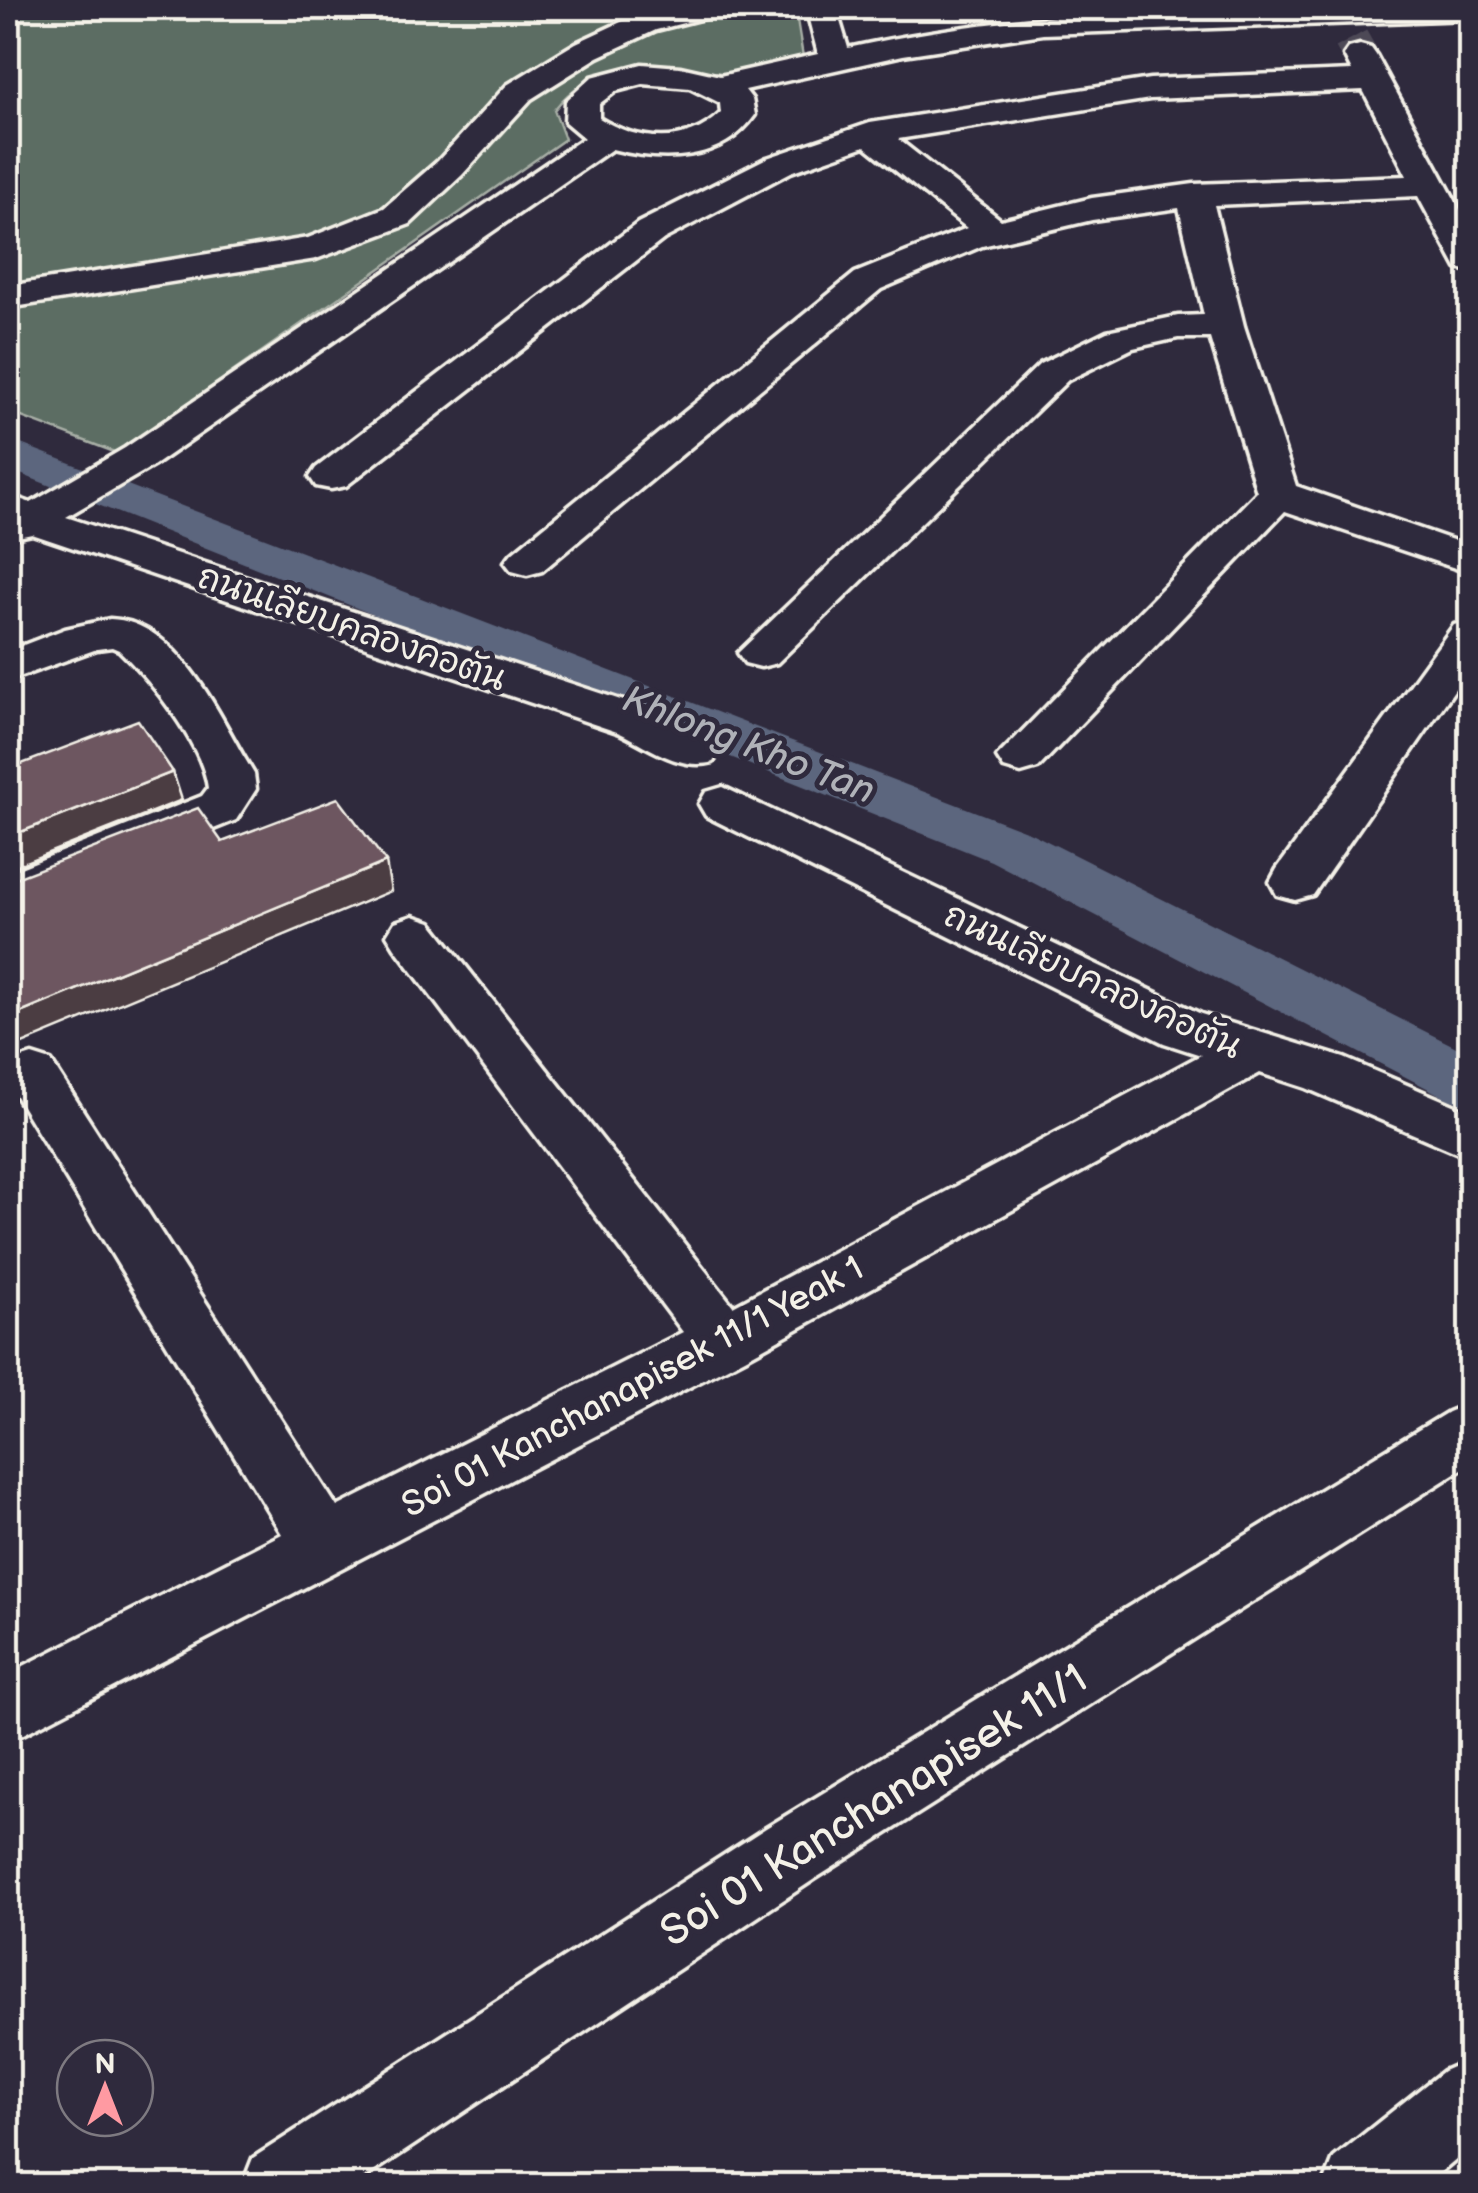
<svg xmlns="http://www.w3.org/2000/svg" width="1478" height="2193" font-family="'Balsamiq Sans','Playpen Sans Thai',sans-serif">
  <rect width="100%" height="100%" fill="#2f2a3d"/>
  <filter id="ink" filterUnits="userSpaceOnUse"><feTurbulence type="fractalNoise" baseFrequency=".01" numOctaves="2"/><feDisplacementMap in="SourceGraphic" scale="20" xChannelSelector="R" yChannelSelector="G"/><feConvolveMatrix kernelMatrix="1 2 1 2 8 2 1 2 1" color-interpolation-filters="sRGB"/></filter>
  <g filter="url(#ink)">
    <path fill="#5c6d64" stroke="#a8afa6" stroke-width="2.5" d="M8,8H795L804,63C783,67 757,75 735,74C672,70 599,50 554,110L565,139L117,453L8,412Z"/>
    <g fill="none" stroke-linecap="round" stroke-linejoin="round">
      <polygon fill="#5c667e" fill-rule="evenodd" points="8,439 1031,833 1470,1054 1470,1106 1448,1099 991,861 8,469"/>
      <polyline stroke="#4d4857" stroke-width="35" stroke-dasharray="35 18" stroke-linecap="butt" points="1351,39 1360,55"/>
      <defs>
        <g id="minor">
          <polygon points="669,8 719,8 715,15 656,30 598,57 531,99 462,175 410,224 316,259 8,308 8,286 308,238 384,208 438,161 507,85 576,43 634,16"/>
          <path d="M806,8H836L848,48C1052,2 1262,8 1470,8V19L1043,34L903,55L745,90L752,99L755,115C722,162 663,162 612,149L153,466L66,517L654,711L713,740L720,751L713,762C680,771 649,747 620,733L32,534L8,539V495L31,503L125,448L584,138L565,122L566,101L592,77L642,64L680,67L720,76L818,54ZM643,84L690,88L720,103L721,113C686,147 638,142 599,118V104L616,91Z"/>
          <path d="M1360,45L1371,48L1376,55L1470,228V271L1457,268L1418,196L1214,205L1244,326L1296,486L1470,546V573L1285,511L1038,768L1021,773L1004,768L997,757L1257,492L1210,338H1178L1133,348L1068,380L777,663L761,667L745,663L738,653L1040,364L1107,331L1178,316L1204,315L1179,208L1092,220L982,246L881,289L542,571L527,575L512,571L505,562L512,553L855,273L967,228L865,146L791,172L664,239L346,486L331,489L316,486L310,477L316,468L638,223L767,158L870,123L1150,79L1352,71L1344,55L1349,48ZM1363,90L1407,176L1194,184L1092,198L1001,220L898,139L1150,99Z"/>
          <path d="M110,619C176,621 216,709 245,759L254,774L256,789L236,820L8,911V873L202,796L208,788C203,745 150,679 119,650L112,647L97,649L8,681V651L65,629Z"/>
          <polygon points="1470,621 1470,667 1313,895 1295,900 1277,895 1270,882 1277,869 1454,625"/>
          <polygon points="723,787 1201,1014 1344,1058 1470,1112 1470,1158 1306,1088 1260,1073 745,1358 8,1742 8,1674 282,1534 13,1091 8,1071 13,1061 32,1055 51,1061 337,1507 683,1332 395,948 387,935 395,922 413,916 431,922 733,1306 1201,1055 1164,1043 706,816 699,804 706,792"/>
          <polygon points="1470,1403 1470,1464 816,1878 352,2186 242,2186 253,2158 766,1828 1448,1412"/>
          <polygon points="1470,2059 1470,2147 1424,2186 1323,2186 1334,2158 1443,2071"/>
        </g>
      </defs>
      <use href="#minor" stroke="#f4f1e8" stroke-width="7"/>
      <use href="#minor" fill="#2f2a3d" fill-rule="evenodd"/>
    </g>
    <g fill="#4c3c43" stroke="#f4f1e8" stroke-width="2.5">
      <polygon points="173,772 182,800 8,869 8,837"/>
      <polygon points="386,862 391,891 8,1050 8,1018"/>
    </g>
    <g fill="#6d5660" stroke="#f4f1e8" stroke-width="2.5">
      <polygon points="138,720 173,772 8,837 8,769"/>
      <polygon points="338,798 386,862 8,1018 8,881 198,808 222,842"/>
    </g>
  </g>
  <g text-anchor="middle" stroke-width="10" stroke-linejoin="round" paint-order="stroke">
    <g font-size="35" fill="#f4f1e8" stroke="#2f2a3d">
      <text transform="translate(352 627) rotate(19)" y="12">ถนนเลียบคลองคอตัน</text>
      <text transform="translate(1093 980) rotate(25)" y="12">ถนนเลียบคลองคอตัน</text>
      <text transform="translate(632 1386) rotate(-28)" y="12">Soi 01 Kanchanapisek 11/1 Yeak 1</text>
    </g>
    <g font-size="38" font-style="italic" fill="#b0b2b8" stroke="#2f2a3d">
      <text transform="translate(749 744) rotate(21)" y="13">Khlong Kho Tan</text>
    </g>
    <g font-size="42" fill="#f4f1e8" stroke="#2f2a3d">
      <text transform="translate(873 1804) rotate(-32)" y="15">Soi 01 Kanchanapisek 11/1</text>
    </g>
  </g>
  <rect width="1478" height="2193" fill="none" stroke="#2f2a3d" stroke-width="40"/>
  <rect x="20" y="20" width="1438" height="2153" fill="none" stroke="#f4f1e8" stroke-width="4" filter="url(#ink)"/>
  <g transform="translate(105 2088)"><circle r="48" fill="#2f2a3d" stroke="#7e7a81" stroke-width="2.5"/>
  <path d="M0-8L18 38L0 25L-18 38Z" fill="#ff9aa2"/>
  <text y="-15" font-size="28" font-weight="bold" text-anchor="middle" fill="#f4f1e8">N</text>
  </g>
</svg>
